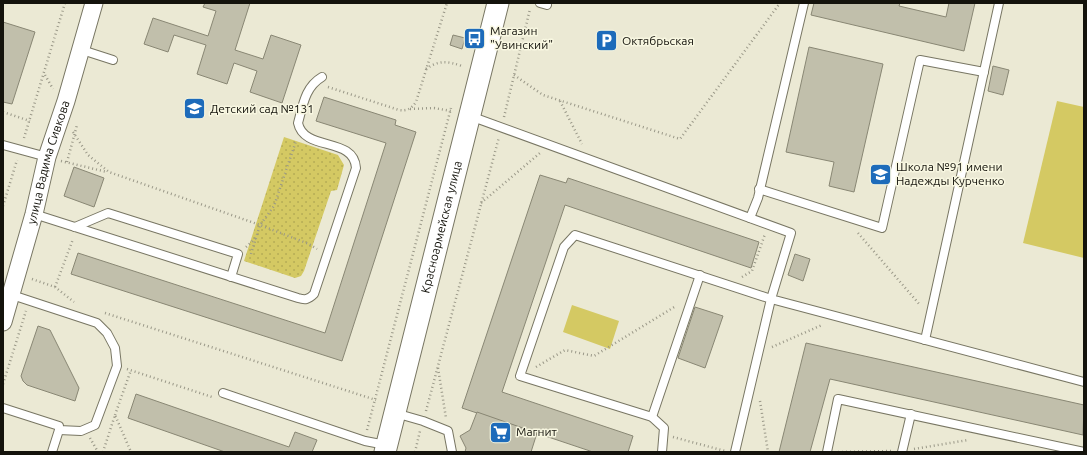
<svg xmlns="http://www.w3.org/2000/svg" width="1087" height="455" font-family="Ubuntu,sans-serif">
  <defs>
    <pattern id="park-dots" width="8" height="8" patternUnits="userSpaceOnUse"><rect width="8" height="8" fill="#d4c963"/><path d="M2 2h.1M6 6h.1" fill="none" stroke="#b5ac55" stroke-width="1.8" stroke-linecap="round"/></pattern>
  </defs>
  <rect width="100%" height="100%" fill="#ebe9d4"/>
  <polygon fill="url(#park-dots)" points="284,137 338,155 344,165 337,190 331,191 304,271 301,276 295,278 244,261"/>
  <g fill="#d4c963">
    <polygon points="1057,101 1084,107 1084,258 1023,243"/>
    <polygon points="572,305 619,321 610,349 563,332"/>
  </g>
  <g fill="#c1bfab" stroke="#898774">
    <polygon points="205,3 250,3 235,50 263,59 271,35 301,45 282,103 250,92 257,71 234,63 227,84 197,74 206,45 174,35 168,52 144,44 153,18 208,36 216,11 203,7"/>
    <polygon points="814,3 900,3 899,6 946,17 949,3 975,3 964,51 811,15"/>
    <polygon points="3,22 35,32 12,104 3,102"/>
    <polygon points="453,35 465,38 462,49 450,45"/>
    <polygon points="809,47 883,64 854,192 829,186 834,162 786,152"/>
    <polygon points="993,66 1009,70 1003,95 988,91"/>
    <polygon points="324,97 396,120 395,125 416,132 342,361 71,274 78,253 325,333 386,143 316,121"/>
    <polygon points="74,167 104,178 94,207 64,196"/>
    <polygon points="540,175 566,183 568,178 759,242 751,268 565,205 502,392 633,436 628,452 593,452 462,408"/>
    <polygon points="795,254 810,259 803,281 788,275"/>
    <polygon points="695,307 723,316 705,368 678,358"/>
    <polygon points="38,326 50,330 79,388 75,401 27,385 23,381 21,376"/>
    <polygon points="806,343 1084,405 1083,435 830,379 810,452 779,452"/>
    <polygon points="136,394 289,447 295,432 317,440 312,452 225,452 128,418"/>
    <polygon points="477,412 537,433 531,452 465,452 466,448 460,436 470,430"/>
  </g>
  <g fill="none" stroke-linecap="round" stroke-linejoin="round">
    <defs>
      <g id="service">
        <polyline points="540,3 547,5"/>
        <polyline points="82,50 113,60"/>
        <polyline points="470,116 791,233 771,299 1084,382"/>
        <polyline points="3,145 47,157"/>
        <polyline points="759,189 882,228 920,60 984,72"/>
        <path d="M34,214L298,298C305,300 308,300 314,294L356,168C354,136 304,152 298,123C303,105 305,87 322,77"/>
        <polyline points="750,218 758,198 804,3"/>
        <polyline points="75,227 108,213 238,254 231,277"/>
        <polyline points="925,340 999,3"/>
        <polyline points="223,393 365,441 386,445"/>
        <polyline points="3,408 59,426 59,430 81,431 95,425 117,366 115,348 107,333 97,323 9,294"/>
        <polyline points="395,413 423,421 448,431 452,452"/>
        <polyline points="652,417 700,275"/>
        <polyline points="52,452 59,430"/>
        <polyline points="662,452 664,428 652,417 520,376 564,247 575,235 771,299 735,452"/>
        <polyline points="827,452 838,399 1084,452"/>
        <polyline points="902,452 911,414"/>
      </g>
      <g id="minor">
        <path id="s1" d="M3,322L34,214L47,157L66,101L94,3"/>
      </g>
      <g id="tertiary">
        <path id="s2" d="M385,452L498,3"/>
      </g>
    </defs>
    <use href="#service" stroke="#787663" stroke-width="10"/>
    <use href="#minor" stroke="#787663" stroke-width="19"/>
    <use href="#tertiary" stroke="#787663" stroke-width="23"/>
    <g stroke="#9a9888" stroke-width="2.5" stroke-dasharray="1 3" stroke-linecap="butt">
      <path d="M426,69C439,60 447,61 462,66"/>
      <polyline points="45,75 53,89"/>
      <polyline points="514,75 543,95 680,139 780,3"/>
      <path d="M328,87L399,110C407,111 411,109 416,102L447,3"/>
      <polyline points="560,101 582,144"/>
      <polyline points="410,109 434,108 451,111"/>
      <polyline points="3,112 30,121"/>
      <polyline points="504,117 530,9"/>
      <polyline points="73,132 88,155 109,172 260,225 309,244 317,249"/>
      <polyline points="24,138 65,3"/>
      <polyline points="61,161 107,172"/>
      <polyline points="67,162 77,125"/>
      <polyline points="481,203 540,153"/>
      <polyline points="3,206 17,160"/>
      <polyline points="858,233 920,305"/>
      <polyline points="246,247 256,238"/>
      <polyline points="251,254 260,225 274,206 296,141"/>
      <polyline points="742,277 752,271 765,234"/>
      <polyline points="32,279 55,287 74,302"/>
      <polyline points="55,287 73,239"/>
      <polyline points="105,313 376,400"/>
      <polyline points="772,347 822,325"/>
      <polyline points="536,367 565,350 594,356 676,306"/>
      <polyline points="438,368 446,418"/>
      <polyline points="127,369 212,397"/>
      <polyline points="3,384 26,311"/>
      <polyline points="760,401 768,452"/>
      <polyline points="426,411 499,137"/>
      <polyline points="115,415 131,370"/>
      <polyline points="367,430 451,108"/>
      <polyline points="673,437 725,451"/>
      <polyline points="90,438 98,452"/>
      <polyline points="914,449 968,440"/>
      <polyline points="103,452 115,415 131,452"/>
      <polyline points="415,452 420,431"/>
      <polyline points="838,452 891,451"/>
    </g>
    <use href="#service" stroke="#fff" stroke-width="8"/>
    <use href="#minor" stroke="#fff" stroke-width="17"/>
    <use href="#tertiary" stroke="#fff" stroke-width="21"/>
  </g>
  <defs>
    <symbol id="bus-square" viewBox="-11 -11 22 22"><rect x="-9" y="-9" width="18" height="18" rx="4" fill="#1d6bba" stroke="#f8f7e1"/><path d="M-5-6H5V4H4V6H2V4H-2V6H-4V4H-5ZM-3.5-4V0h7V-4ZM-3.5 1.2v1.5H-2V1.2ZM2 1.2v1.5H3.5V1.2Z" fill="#fff"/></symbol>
    <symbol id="parking-square" viewBox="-11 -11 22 22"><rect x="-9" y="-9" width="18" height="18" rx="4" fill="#1d6bba" stroke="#f8f7e1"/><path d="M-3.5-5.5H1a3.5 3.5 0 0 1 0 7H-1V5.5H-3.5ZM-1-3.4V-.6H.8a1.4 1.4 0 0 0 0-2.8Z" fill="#fff"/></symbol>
    <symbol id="school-square" viewBox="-11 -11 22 22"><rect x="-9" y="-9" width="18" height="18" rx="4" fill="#1d6bba" stroke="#f8f7e1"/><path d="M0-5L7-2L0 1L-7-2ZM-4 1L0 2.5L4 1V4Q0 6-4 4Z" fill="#fff"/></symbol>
    <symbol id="supermarket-square" viewBox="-11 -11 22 22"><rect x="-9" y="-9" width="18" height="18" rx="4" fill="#1d6bba" stroke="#f8f7e1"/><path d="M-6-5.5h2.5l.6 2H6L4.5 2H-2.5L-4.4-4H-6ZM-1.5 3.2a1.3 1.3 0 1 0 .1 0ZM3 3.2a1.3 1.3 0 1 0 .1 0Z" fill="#fff"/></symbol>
  </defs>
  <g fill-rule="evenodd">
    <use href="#bus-square" x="462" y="26" width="25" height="25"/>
    <use href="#parking-square" x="594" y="28" width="25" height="25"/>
    <use href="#school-square" x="182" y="96" width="25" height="25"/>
    <use href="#school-square" x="868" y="162" width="25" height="25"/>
    <use href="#supermarket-square" x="488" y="420" width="25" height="25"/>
  </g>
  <g text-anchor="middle" stroke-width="3" stroke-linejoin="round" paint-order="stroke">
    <g font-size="12" fill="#14130c" stroke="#f8f7e1" text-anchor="start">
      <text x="490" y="35">Магазин<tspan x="490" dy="14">"Увинский"</tspan></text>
      <text x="622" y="45">Октябрьская</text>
      <text x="210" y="113">Детский сад №131</text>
      <text x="896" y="171">Школа №91 имени<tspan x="896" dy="14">Надежды Курченко</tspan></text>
      <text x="516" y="436">Магнит</text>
    </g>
    <g font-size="12" fill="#14130c" stroke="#f8f7e1">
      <text dy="4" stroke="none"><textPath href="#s1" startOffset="166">улица Вадима Сивкова</textPath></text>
      <text dy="4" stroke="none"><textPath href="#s2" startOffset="232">Красноармейская улица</textPath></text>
    </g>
  </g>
  <rect width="1087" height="455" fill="none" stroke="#14130c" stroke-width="8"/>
</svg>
